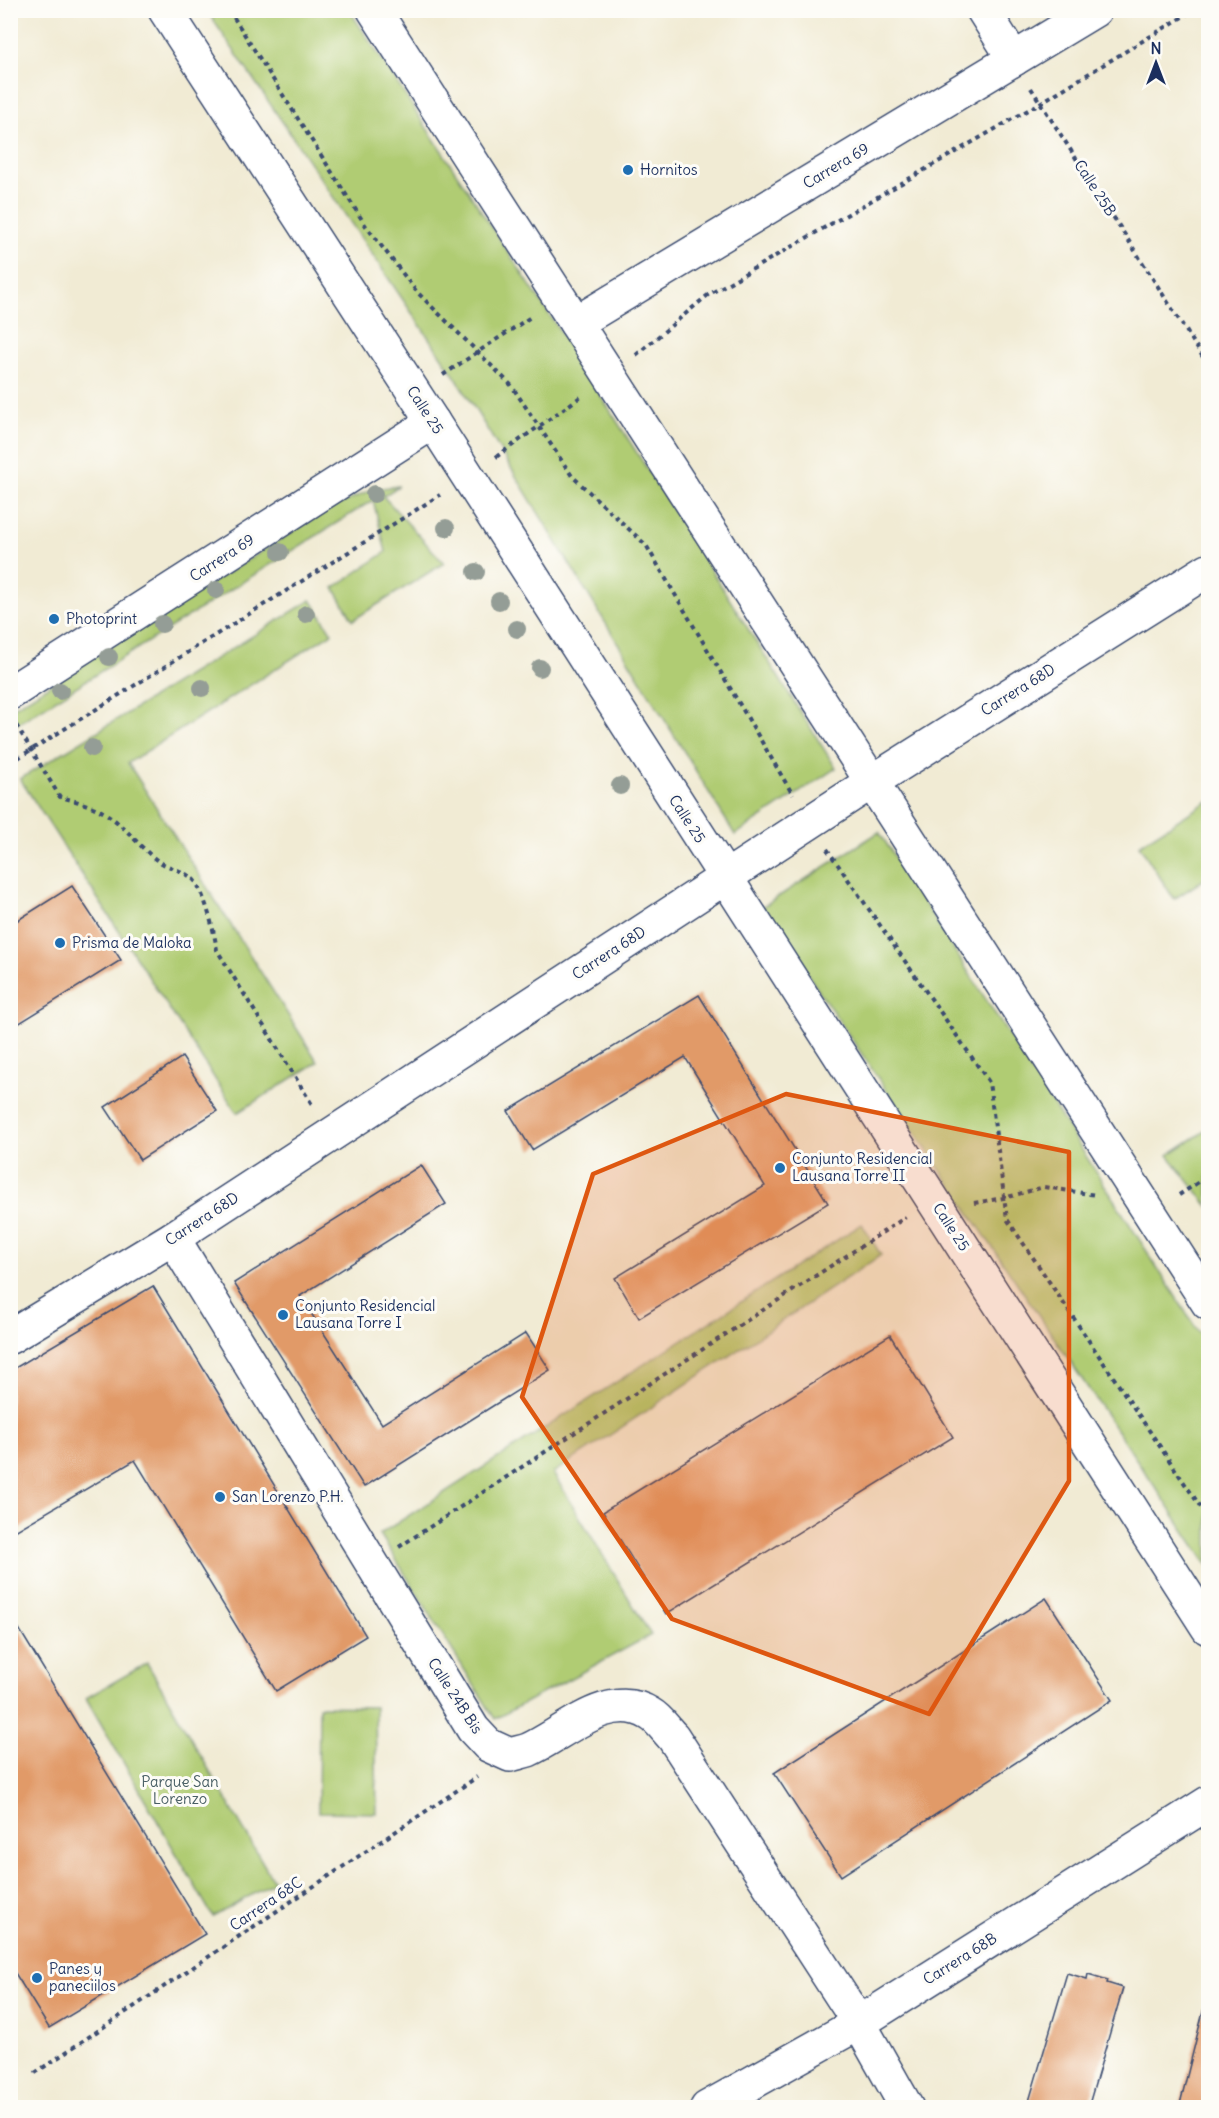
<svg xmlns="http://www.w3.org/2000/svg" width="1219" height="2118" font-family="Delius,sans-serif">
  <rect width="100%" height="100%" fill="#fdfcf7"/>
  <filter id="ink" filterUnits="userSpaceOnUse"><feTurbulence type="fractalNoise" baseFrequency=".0167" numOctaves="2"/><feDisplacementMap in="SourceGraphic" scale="12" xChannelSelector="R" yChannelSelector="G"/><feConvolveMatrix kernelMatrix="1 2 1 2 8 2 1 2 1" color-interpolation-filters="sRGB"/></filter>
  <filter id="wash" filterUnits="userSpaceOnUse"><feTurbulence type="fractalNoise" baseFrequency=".008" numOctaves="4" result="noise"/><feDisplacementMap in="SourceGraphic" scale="24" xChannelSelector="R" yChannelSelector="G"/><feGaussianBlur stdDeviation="1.35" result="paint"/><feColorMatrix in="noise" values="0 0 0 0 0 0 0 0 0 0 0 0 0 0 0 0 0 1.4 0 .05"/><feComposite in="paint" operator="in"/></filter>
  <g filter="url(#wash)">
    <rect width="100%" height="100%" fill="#f1ebd4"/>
    <g fill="#b0cc73" stroke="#667e68" stroke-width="1.5">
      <polygon points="207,11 350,11 560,331 836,768 735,835 456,378"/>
      <polygon points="399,486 383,496 444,563 353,620 334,588 386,552 373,500 11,728 11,709 329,509 373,489"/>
      <polygon points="311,600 332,633 128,763 318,1062 237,1113 20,779"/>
      <polygon points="1208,801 1208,877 1174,899 1139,845"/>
      <polygon points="879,832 1208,1347 1208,1565 762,907"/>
      <polygon points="1208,1129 1208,1206 1168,1155"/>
      <polygon points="862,1224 881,1255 553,1473 651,1635 495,1719 380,1534"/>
      <polygon points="147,1663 274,1882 213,1917 86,1698"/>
      <polygon points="319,1706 375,1707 377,1813 318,1812"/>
    </g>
    <g id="blocks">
      <g fill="#e19a68">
        <polygon points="72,886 121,960 10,1029 10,925"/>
        <polygon points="699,995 828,1203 639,1318 615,1278 765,1186 685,1057 532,1150 508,1111"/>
        <polygon points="182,1057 217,1111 140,1160 105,1107"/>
        <polygon points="421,1165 446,1204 300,1296 382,1424 526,1333 550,1370 364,1487 234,1283"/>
        <polygon points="153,1286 366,1636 276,1691 135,1460 10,1534 10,1371"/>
        <polygon points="890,1335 953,1437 666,1614 603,1512"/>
        <polygon points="1046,1598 1112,1700 841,1876 774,1773"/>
        <polygon points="10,1614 205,1934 49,2028 10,1965"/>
        <polygon points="1067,1973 1087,1979 1088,1974 1108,1980 1107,1983 1123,1988 1088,2108 1027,2108"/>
        <polygon points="1208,1992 1208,2108 1194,2108 1180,2104"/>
      </g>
    </g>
  </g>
  <g filter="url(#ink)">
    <use href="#blocks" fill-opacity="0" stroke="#3b4b70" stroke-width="1.5"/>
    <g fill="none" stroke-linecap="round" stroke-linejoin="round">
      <defs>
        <g id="minor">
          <polyline points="165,10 433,422 1208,1628"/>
          <path d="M374,10C653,441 928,874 1208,1303"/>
          <polyline points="983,10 1014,59"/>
          <polyline points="576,323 1095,10"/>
          <polyline points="10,693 433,422"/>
          <path d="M173,1238L473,1729L488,1745L510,1755C516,1753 522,1752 528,1750C563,1735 609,1688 650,1714C659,1719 666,1730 673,1737L859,2023L907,2108"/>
          <polyline points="10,1337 173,1238 870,783 1208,570"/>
          <polyline points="707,2108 859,2023 1208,1803"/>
        </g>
      </defs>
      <use href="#minor" stroke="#3b4b70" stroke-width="36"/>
      <g stroke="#3b4b70" stroke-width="4" stroke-dasharray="4.5 4.5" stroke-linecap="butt">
        <polyline points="229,10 366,226 417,292 511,385 572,476 646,545 793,795"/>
        <polyline points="1031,88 1208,365"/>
        <polyline points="636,355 708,295 1040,103 1194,10"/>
        <polyline points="443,375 532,316"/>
        <polyline points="496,457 583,395"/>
        <path d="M16,725L60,797C81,802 102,808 118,823C132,835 143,850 158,861C170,869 189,871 197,884C207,902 214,931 217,950L313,1106"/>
        <polyline points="10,763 440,495"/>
        <polyline points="827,849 989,1082 1007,1219 1208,1518"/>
        <polyline points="1179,1195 1208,1176"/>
        <polyline points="974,1203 1004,1198 1044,1187 1096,1195"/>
        <polyline points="399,1547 906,1217"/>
        <polyline points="35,2073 477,1777"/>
      </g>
      <use href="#minor" stroke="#fff" stroke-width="33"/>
    </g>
    <g fill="#949d96">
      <circle cx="374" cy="494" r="9"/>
      <circle cx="446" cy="528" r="9"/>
      <circle cx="280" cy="552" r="9"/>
      <circle cx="476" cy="572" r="9"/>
      <circle cx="216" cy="590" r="9"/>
      <circle cx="499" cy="601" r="9"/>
      <circle cx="306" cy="614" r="9"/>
      <circle cx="162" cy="624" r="9"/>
      <circle cx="517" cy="629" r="9"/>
      <circle cx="109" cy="657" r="9"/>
      <circle cx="540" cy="668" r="9"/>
      <circle cx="202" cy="688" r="9"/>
      <circle cx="60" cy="691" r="9"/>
      <circle cx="92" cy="748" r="9"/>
      <circle cx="620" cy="786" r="9"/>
    </g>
  </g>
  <path fill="#de5710" fill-opacity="0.2" stroke="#de5710" stroke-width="4.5" stroke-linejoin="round" d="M786,1094L1069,1152V1481L929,1714L672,1619L522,1397L593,1174Z"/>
  <g fill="#1f6fb2" stroke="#fdfcf7" stroke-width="2">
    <circle cx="628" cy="170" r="6"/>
    <circle cx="54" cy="619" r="6"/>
    <circle cx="60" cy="943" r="6"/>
    <circle cx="780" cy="1168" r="6"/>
    <circle cx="283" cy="1315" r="6"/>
    <circle cx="220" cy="1497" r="6"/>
    <circle cx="37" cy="1978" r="6"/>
  </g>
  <g text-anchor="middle" stroke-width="6" stroke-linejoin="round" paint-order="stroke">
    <g font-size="15" fill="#1b2f5e" stroke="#fdfcf7">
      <text transform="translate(836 166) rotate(-31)" y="5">Carrera 69</text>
      <text transform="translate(1095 188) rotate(57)" y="5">Calle 25B</text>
      <text transform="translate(425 410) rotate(57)" y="5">Calle 25</text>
      <text transform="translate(222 558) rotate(-33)" y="5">Carrera 69</text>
      <text transform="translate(1018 690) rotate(-32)" y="5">Carrera 68D</text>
      <text transform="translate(687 819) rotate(57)" y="5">Calle 25</text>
      <text transform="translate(609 953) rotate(-33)" y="5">Carrera 68D</text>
      <text transform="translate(202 1219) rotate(-33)" y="5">Carrera 68D</text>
      <text transform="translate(951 1227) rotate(57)" y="5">Calle 25</text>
      <text transform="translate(455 1696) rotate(57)" y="5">Calle 24B Bis</text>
      <text transform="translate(266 1904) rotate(-34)" y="5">Carrera 68C</text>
      <text transform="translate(960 1959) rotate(-32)" y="5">Carrera 68B</text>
    </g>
    <g font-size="15" fill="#1b2f5e" stroke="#fdfcf7" text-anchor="start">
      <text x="640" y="175">Hornitos</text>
      <text x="66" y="624">Photoprint</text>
      <text x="72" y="948">Prisma de Maloka</text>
      <text x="792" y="1164">Conjunto Residencial<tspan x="792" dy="17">Lausana Torre II</tspan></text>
      <text x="295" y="1311">Conjunto Residencial<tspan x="295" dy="17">Lausana Torre I</tspan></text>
      <text x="232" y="1502">San Lorenzo P.H.</text>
      <text x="49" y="1974">Panes y<tspan x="49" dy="17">paneciilos</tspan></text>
    </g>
    <g font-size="15" fill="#485e64" stroke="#fdfcf7">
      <text x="180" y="1787">Parque San<tspan x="180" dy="17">Lorenzo</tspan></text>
    </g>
  </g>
  <rect width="1219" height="2118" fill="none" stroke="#fdfcf7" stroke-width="36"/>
  <g transform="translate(1156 63)" stroke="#fdfcf7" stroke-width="4.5" paint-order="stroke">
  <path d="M0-4.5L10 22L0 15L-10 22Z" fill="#1b2f5e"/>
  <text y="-9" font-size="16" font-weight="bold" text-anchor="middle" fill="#1b2f5e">N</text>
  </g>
</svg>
